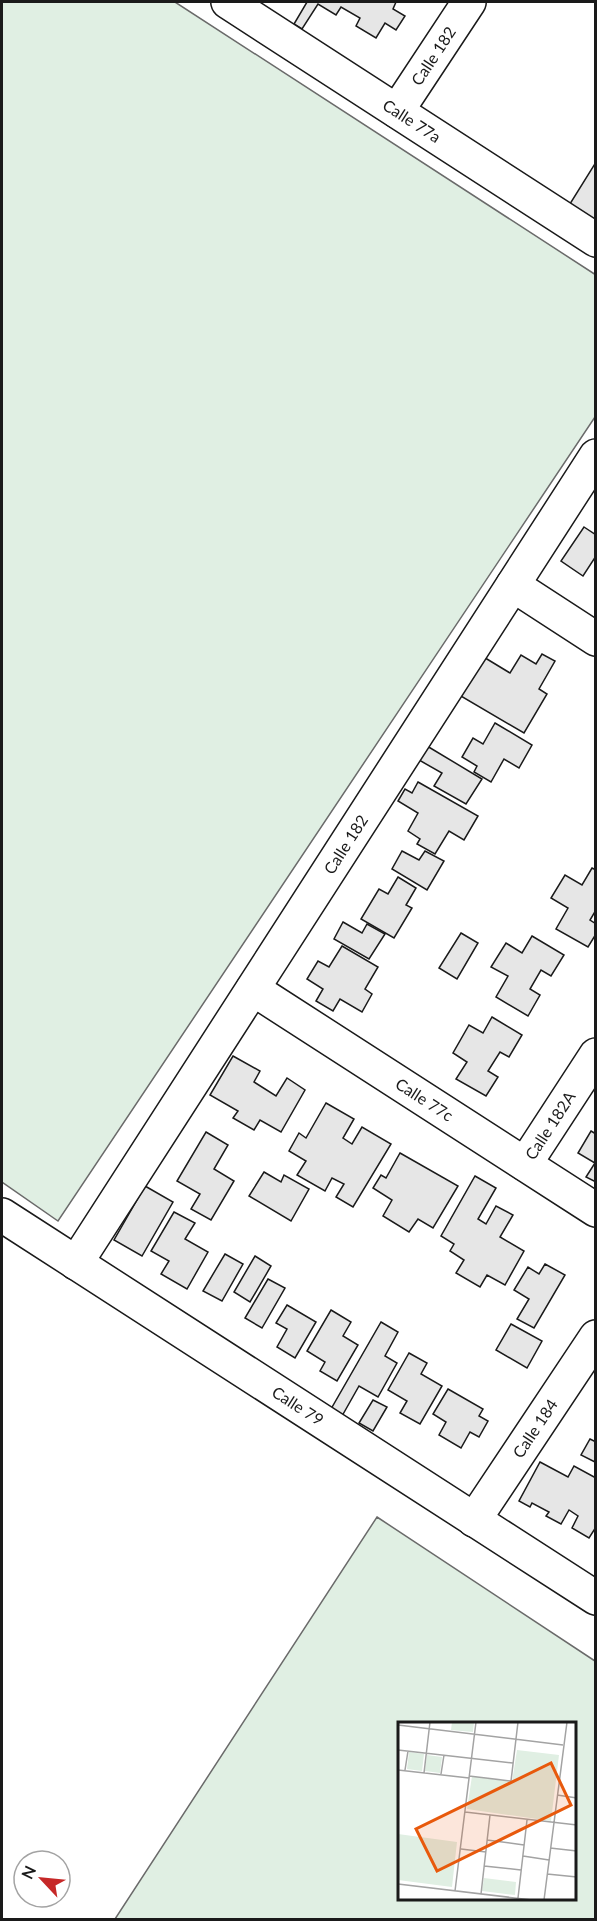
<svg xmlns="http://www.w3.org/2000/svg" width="597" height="1921" font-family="Lato,sans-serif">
  <rect width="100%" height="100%" fill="#fff"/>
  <g fill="#e0efe3" stroke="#6a6a6a" stroke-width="1.5" fill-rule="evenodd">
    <polygon points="2,2 175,2 596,275 595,417 58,1221 2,1182"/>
    <path d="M377,1517L595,1661V1919H115ZM399,1723H574V1898H399Z"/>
  </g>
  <g fill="#e6e6e6" stroke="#1a1a1a" stroke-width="1.5">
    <polygon points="307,2 396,2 393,9 405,16 396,30 385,23 376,38 356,26 360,18 341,7 336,15 318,4 302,29 294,24"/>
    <polygon points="596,162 596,225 568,207"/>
    <polygon points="584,527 596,535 596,556 583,576 561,561"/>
    <polygon points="477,653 510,673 521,655 536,664 542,654 555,661 539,689 547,694 524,733 454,692"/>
    <polygon points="495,723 532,745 519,768 504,759 491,782 474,772 477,766 462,757 473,738 483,744"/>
    <polygon points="427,746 482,779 466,804 434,786 442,773 419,760"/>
    <polygon points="418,782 478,816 464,840 449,831 435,854 417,844 420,839 408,831 418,813 398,801 405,789 412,793"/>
    <polygon points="402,851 419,860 425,851 444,861 427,890 392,869"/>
    <polygon points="592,868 596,870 596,910 590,920 596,924 596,934 588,947 556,929 568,908 551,898 565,875 582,885"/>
    <polygon points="398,877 416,888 406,905 412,908 394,938 361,919 379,889 388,894"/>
    <polygon points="343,922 362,933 367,924 385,934 369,959 334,939"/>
    <polygon points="461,933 478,943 457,979 439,968"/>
    <polygon points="532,936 564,955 551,976 541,970 530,989 540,995 528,1016 496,997 508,976 491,967 506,943 522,953"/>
    <polygon points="342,946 378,967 365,989 372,994 362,1012 340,999 333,1011 316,1001 323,989 307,979 318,961 329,967"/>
    <polygon points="492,1017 522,1035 509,1057 500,1052 488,1071 498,1077 486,1096 456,1079 467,1062 453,1053 469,1025 483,1033"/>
    <polygon points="233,1056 260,1071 254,1082 276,1096 287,1078 305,1090 281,1132 260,1120 254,1130 233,1118 238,1111 210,1095"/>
    <polygon points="326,1103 354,1119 343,1138 352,1144 362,1127 391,1144 353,1207 336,1197 344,1184 332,1178 325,1191 297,1175 306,1161 289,1151 299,1133 306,1138"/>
    <polygon points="591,1131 596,1134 596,1182 586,1177 595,1163 578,1153"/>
    <polygon points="206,1132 228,1145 214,1169 234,1181 211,1220 191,1209 200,1194 177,1181"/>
    <polygon points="400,1153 458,1186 433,1228 418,1219 409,1232 383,1216 392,1200 373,1188 381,1175 386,1178"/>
    <polygon points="264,1172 281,1182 284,1175 309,1189 291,1221 249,1196"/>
    <polygon points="475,1176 496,1188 478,1219 486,1224 496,1206 513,1215 500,1237 524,1251 505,1285 487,1275 480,1287 456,1273 464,1260 450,1251 454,1244 441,1236"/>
    <polygon points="145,1186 173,1202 142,1256 114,1240"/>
    <polygon points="174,1212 195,1223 185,1239 208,1252 187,1289 161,1274 169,1261 151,1251"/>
    <polygon points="225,1254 243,1264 222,1301 203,1291"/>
    <polygon points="255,1256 271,1266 250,1302 234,1292"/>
    <polygon points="545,1264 565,1275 534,1328 517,1319 529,1299 514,1290 528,1267 539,1274"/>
    <polygon points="268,1279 285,1288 262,1328 245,1318"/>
    <polygon points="287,1305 316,1322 295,1358 277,1347 287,1329 276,1323"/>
    <polygon points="331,1310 351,1322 343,1336 358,1345 337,1381 320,1371 325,1362 307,1351"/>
    <polygon points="381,1322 398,1332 385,1356 397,1363 378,1397 359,1386 342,1416 331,1409"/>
    <polygon points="511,1324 542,1341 527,1368 496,1350"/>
    <polygon points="409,1353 427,1363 421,1374 442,1386 420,1424 400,1413 407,1401 388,1390"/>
    <polygon points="448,1389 483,1409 479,1416 488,1421 479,1437 470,1432 461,1448 439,1435 446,1422 433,1414"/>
    <polygon points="373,1400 387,1407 373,1431 359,1423"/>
    <polygon points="590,1439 596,1442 595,1462 581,1455"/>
    <polygon points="540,1462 568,1477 574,1466 596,1478 596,1527 589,1538 572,1528 578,1516 569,1510 561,1524 546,1516 549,1512 532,1503 530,1507 519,1501"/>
  </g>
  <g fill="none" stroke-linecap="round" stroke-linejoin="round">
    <defs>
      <g id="minor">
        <path id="s1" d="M228,2L596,240"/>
        <path id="s2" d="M397,111L469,2"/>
        <polyline points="513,585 596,639"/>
        <path id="s3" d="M253,989L596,1210"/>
        <path id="s4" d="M525,1164L596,1055"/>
        <path id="s5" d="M2,1215L596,1598"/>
        <path id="s6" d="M76,1263L596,456"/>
        <path id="s7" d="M474,1520L596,1337"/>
      </g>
    </defs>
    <use href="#minor" stroke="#1a1a1a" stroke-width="36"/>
    <use href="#minor" stroke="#fff" stroke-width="33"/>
  </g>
  <g text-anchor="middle" stroke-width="4.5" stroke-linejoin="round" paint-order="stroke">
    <g font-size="16" fill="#1a1a1a" stroke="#fff">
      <text dy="6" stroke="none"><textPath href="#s2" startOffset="66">Calle 182</textPath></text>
      <text dy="6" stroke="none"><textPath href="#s1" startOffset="219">Calle 77a</textPath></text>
      <text dy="6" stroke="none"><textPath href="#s6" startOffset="498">Calle 182</textPath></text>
      <text dy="6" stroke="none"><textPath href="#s3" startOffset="204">Calle 77c</textPath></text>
      <text dy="6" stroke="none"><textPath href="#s4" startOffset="46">Calle 182A</textPath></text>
      <text dy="6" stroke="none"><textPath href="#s5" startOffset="352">Calle 79</textPath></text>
      <text dy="6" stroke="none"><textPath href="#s7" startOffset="110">Calle 184</textPath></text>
    </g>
  </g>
  <g transform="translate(398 1722)">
    <rect width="178" height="178" fill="#fff"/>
    <path d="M54,0H76L75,10L53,8ZM119,28L161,33L153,99L69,87L74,54L114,60ZM11,30L26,32L24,49L9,47ZM29,33L44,35L42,51L27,49ZM0,112L59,120L54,165L0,158ZM86,156L118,160L117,173L84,169Z" fill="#e0efe3"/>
    <path fill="none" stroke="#a3a3a3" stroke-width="1.5" d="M0,3L165,23M0,28L115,41M0,48L71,56M7,48L10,29M26,51L32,0M43,52L46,33M71,54L113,59L120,0M159,73L179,76M67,90L179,103M0,112V134M89,118L126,123M152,126L179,129M63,127L88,130M125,134L151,138M86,144L123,148M149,152L179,155M0,162L134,178M57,169L78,0M83,172L92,93M120,176L129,98M146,178L169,0"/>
    <path fill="#e8590c" fill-opacity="0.15" stroke="#e8590c" stroke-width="3" d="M153,41L173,83L39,149L18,107Z"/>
    <rect width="178" height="178" fill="none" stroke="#1a1a1a" stroke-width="3"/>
  </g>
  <rect width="597" height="1921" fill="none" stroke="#1a1a1a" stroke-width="6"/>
  <g transform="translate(42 1879) rotate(296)"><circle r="28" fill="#ffffff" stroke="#a3a3a3" stroke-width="1.5"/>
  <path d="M0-4.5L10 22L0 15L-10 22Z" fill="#c62828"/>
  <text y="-9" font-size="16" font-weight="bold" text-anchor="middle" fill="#1a1a1a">N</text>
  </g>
</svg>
